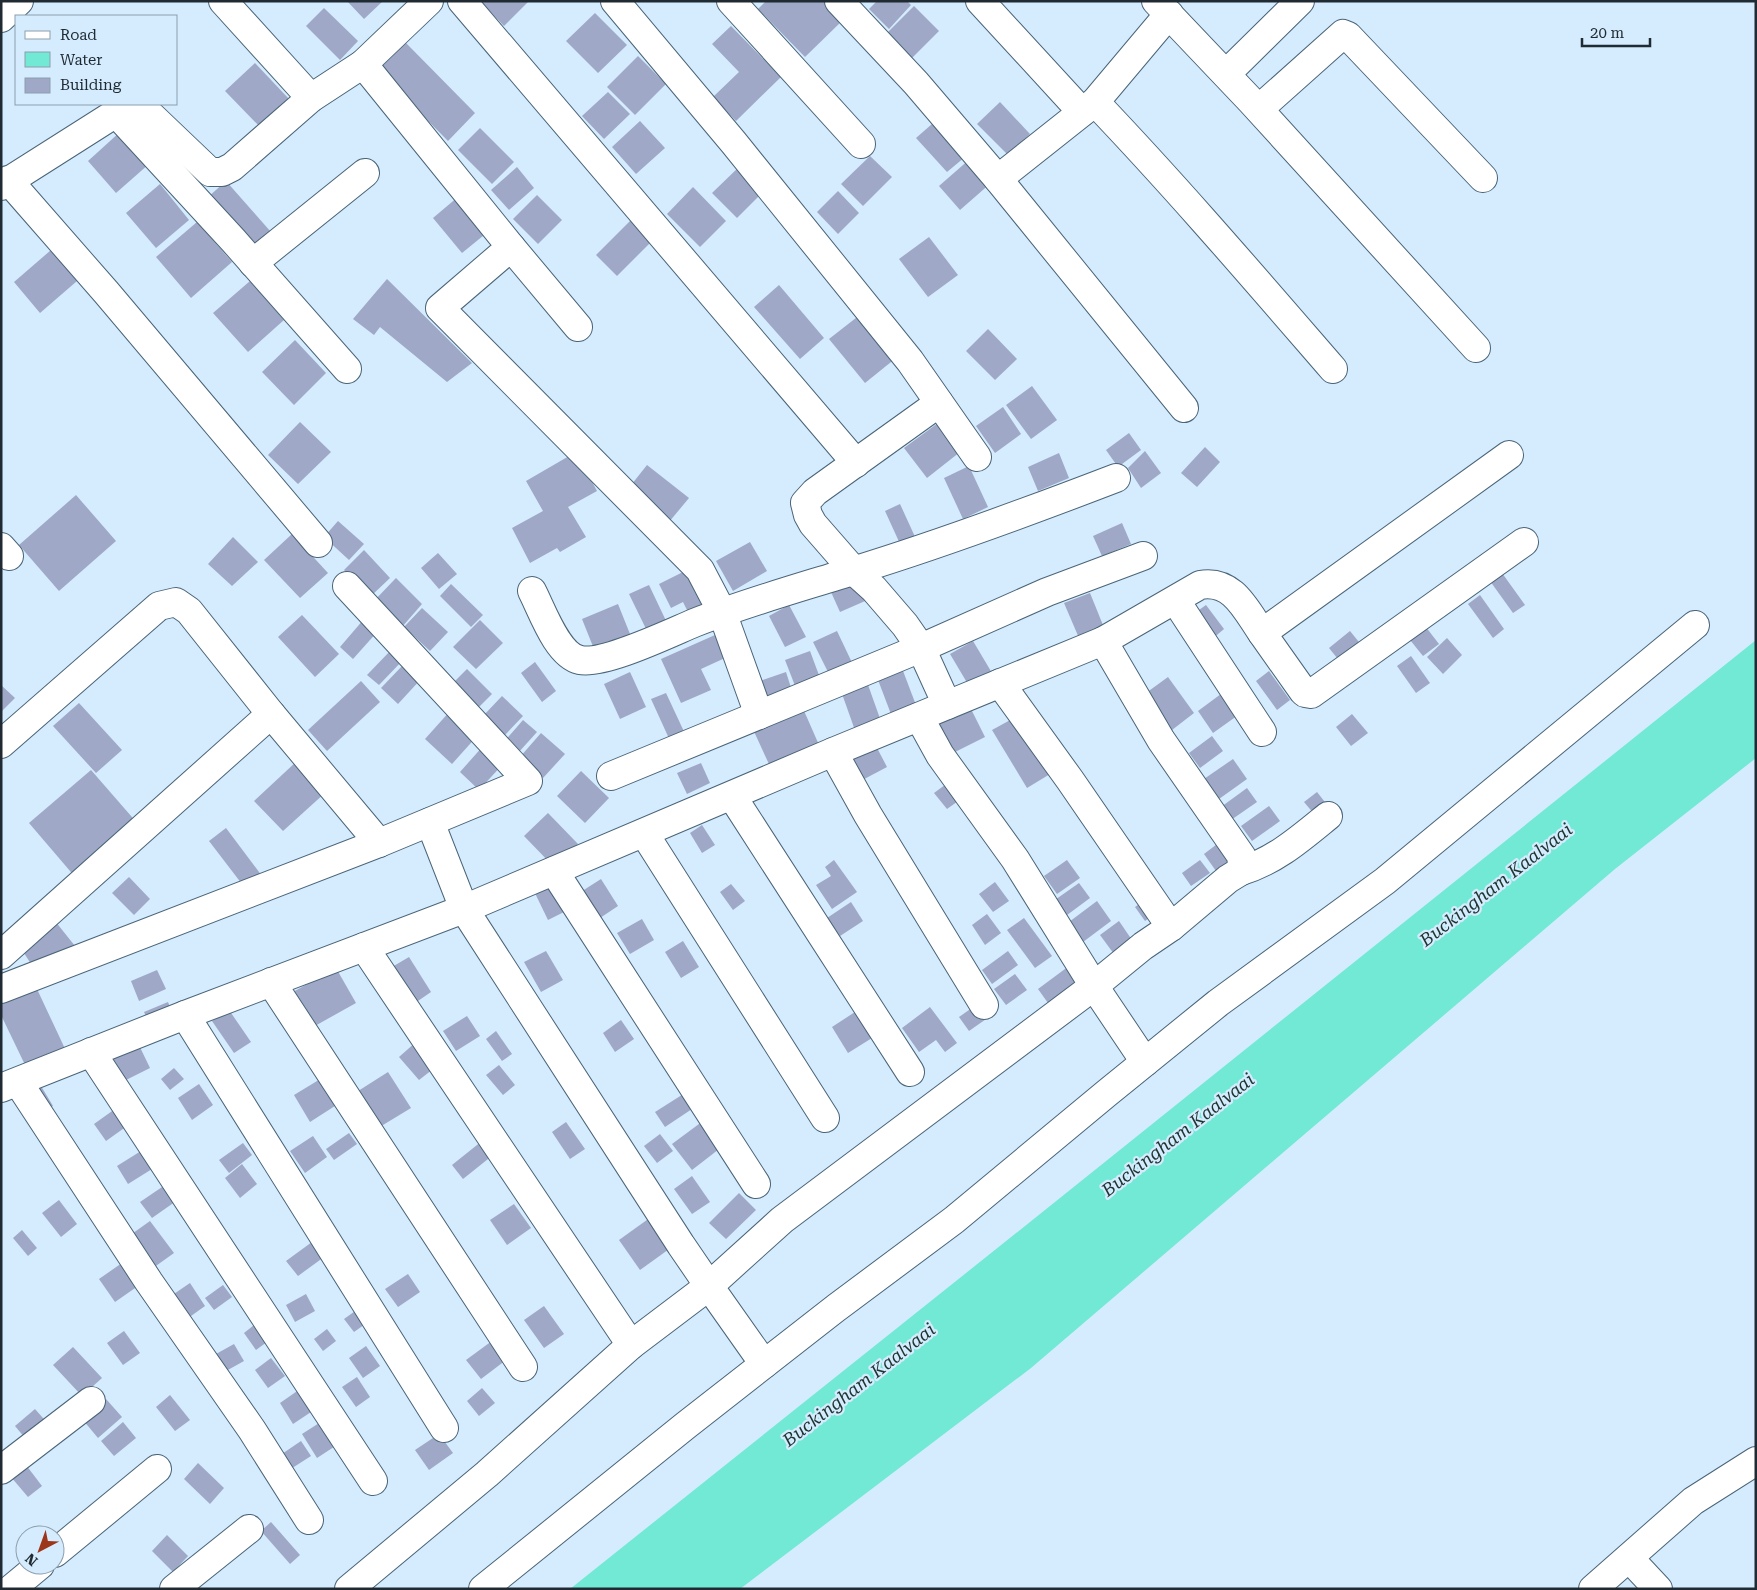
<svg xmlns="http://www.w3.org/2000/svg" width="1757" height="1590" font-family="'Roboto Serif',serif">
  <rect width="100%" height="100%" fill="#d4ecfe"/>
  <polygon fill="#72e9d4" points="1756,640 1756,758 1615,869 1031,1368 740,1589 570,1589 1040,1214"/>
  <g fill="#9fa8c6">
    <polygon points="347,1 383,1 364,19"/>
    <polygon points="480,1 529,1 504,26"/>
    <polygon points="766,1 829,1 845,18 805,57 758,9"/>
    <polygon points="877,1 907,1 911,5 889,29 869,9"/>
    <polygon points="914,6 939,31 911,59 886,34"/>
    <polygon points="324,8 358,41 340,60 306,26"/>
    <polygon points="595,13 627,45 598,73 566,41"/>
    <polygon points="731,26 781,77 736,121 713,97 739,72 712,44"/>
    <polygon points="406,43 475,113 448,141 378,70"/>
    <polygon points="638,56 666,84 635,115 607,87"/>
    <polygon points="255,63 289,99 260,127 225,91"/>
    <polygon points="608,92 630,114 604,139 582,116"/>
    <polygon points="1000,102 1030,134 1008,155 977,124"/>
    <polygon points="940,117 971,152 947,172 916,138"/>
    <polygon points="640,121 665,148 636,174 612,147"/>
    <polygon points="480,128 514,162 492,184 458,150"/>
    <polygon points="120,132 149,164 116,193 88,161"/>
    <polygon points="870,156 892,177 863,206 841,184"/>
    <polygon points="971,158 992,182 960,210 939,186"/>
    <polygon points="740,166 764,191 737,218 712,193"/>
    <polygon points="517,167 534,188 509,210 491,190"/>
    <polygon points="226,181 271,232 254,247 207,198"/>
    <polygon points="160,184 189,220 156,248 126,213"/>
    <polygon points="693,187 726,221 700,247 667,214"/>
    <polygon points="838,191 859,213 838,234 817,212"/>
    <polygon points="537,195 562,220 538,244 513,219"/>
    <polygon points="459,196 489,231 462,253 433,218"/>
    <polygon points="633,218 654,239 617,276 596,255"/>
    <polygon points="197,222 232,262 191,298 156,257"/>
    <polygon points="929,237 958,275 928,297 899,259"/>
    <polygon points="51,250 77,281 40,313 14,282"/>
    <polygon points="387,279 472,363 447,382 380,327 374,335 353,319"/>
    <polygon points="250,281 284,320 248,352 213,313"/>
    <polygon points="779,285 824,338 800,359 754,307"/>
    <polygon points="861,314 896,358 865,383 829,339"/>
    <polygon points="988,329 1017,359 995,380 966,351"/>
    <polygon points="295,340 326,373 294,405 262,372"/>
    <polygon points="1032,386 1057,420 1031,439 1006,405"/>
    <polygon points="1003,407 1021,434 995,453 976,426"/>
    <polygon points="300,422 331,452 298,484 268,455"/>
    <polygon points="938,423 960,452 927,478 904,448"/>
    <polygon points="1129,433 1141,450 1118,467 1106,450"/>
    <polygon points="1205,447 1220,462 1197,487 1181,473"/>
    <polygon points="1145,451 1161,473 1141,488 1128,468"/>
    <polygon points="576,452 597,491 568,507 586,537 560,552 557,548 530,563 512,528 543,511 526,481"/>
    <polygon points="1059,453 1069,478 1038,491 1028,467"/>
    <polygon points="647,465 689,498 669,522 628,489"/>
    <polygon points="969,466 988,507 963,519 944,478"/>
    <polygon points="76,495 116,541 59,591 19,545"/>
    <polygon points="900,504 916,539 901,546 885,511"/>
    <polygon points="338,521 364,544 349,560 324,537"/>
    <polygon points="1122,523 1131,544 1102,556 1093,536"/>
    <polygon points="292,534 328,573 300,598 264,560"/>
    <polygon points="233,537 258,562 232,586 208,564"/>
    <polygon points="750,542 767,571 733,591 716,561"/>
    <polygon points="364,550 390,578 370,597 344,570"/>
    <polygon points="438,553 457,574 439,589 421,568"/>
    <polygon points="689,569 708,607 690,616 683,602 671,608 659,584"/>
    <polygon points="1502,573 1525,605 1513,613 1490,581"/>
    <polygon points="396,578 422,604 402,627 373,602"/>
    <polygon points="858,580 872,598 840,612 831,592"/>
    <polygon points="451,584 483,615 471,627 440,596"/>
    <polygon points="649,585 668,625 649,635 629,594"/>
    <polygon points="1090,593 1107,635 1082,645 1064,603"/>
    <polygon points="1480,595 1504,629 1493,638 1468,604"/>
    <polygon points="618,604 632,639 596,654 582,619"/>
    <polygon points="789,605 806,637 785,647 769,616"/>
    <polygon points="1206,605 1224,629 1211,640 1192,615"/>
    <polygon points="422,608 448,632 430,651 404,627"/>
    <polygon points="302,615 339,654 315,677 278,637"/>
    <polygon points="364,619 378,631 353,659 340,647"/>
    <polygon points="480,620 503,643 476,669 453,647"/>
    <polygon points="1422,622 1439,644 1423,656 1406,635"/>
    <polygon points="837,631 856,671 833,682 813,642"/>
    <polygon points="1350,631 1363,647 1342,664 1329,648"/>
    <polygon points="715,635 725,658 701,669 711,690 681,703 661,659"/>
    <polygon points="1447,638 1462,655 1443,674 1427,657"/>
    <polygon points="973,641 992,673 969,686 950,654"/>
    <polygon points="393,648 404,659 379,685 367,675"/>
    <polygon points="810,651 823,686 799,696 785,660"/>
    <polygon points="1411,656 1430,683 1416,693 1397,666"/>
    <polygon points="535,662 556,691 542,702 521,673"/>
    <polygon points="900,663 919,713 894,722 875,672"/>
    <polygon points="404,664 421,679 398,704 381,688"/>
    <polygon points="467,669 492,694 474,712 449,687"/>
    <polygon points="1269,671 1290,700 1277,710 1256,681"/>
    <polygon points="630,672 646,707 620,719 604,684"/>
    <polygon points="786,672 794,697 769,705 760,681"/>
    <polygon points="1168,677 1194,713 1172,730 1146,693"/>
    <polygon points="361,681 380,702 327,751 308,730"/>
    <polygon points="867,682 883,727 857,736 841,691"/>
    <polygon points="1,685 15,698 1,712"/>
    <polygon points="1225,691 1241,713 1213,733 1198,711"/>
    <polygon points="666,693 687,738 672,745 651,699"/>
    <polygon points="502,696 523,716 505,735 484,715"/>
    <polygon points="79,703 122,750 96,773 53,726"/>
    <polygon points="801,704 823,754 774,775 751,725"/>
    <polygon points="969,705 985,737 951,754 935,722"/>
    <polygon points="451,710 478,735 452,764 425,739"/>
    <polygon points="1021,714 1055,771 1027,788 992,730"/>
    <polygon points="1352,714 1368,733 1351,746 1336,727"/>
    <polygon points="523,720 537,732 518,753 504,742"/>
    <polygon points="541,733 565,754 543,778 520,757"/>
    <polygon points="1212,736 1223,751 1200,768 1189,753"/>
    <polygon points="484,745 504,763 479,790 460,772"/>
    <polygon points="876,746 887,767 853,785 842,765"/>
    <polygon points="1233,759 1247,779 1219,799 1204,779"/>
    <polygon points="297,761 326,792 283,831 254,801"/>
    <polygon points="701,763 710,783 687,794 677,773"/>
    <polygon points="91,770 138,824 76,878 29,823"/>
    <polygon points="581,771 609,798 585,823 557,796"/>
    <polygon points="949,782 961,799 947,809 934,793"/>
    <polygon points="1247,788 1257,802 1231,820 1221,807"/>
    <polygon points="1317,792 1332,811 1320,821 1304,802"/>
    <polygon points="1269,806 1280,821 1252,841 1241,826"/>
    <polygon points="548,813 578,844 554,867 524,836"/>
    <polygon points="702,825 715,845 702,853 690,833"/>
    <polygon points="226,828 262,876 245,888 209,841"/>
    <polygon points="1225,838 1238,856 1216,871 1204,854"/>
    <polygon points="834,860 857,892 832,909 816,885 831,876 825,867"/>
    <polygon points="1067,860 1080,878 1057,894 1044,876"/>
    <polygon points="1200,860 1210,873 1191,886 1182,873"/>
    <polygon points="129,877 150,899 134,915 112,893"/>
    <polygon points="553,877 568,910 548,920 532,887"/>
    <polygon points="601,879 618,906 594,922 576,895"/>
    <polygon points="995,882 1009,901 993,912 979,894"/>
    <polygon points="1079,883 1090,898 1063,918 1052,902"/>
    <polygon points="731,884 745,901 733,910 720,892"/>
    <polygon points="1149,897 1159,911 1145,921 1135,907"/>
    <polygon points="1097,901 1111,921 1079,945 1065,925"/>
    <polygon points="851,902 863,921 840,936 827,918"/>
    <polygon points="987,914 1001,933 985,945 972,925"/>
    <polygon points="51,916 75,946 33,967 24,953 4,964"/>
    <polygon points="1024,918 1052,956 1035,968 1007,930"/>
    <polygon points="642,919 654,940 630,954 617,933"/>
    <polygon points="1119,921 1132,940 1114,954 1100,935"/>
    <polygon points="683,941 699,967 681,978 665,952"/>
    <polygon points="546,951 563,980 541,992 524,962"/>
    <polygon points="1008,951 1018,965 992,984 982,970"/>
    <polygon points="409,957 431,992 415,1003 392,967"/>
    <polygon points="1069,966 1084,987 1053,1010 1038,989"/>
    <polygon points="336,968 356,1003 313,1027 293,992"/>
    <polygon points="157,970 166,989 139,1001 131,981"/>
    <polygon points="1015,974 1027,990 1006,1005 994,989"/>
    <polygon points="36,987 67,1053 28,1071 1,1015 1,1003"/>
    <polygon points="168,1002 174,1017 151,1027 144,1012"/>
    <polygon points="979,1003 989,1017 969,1031 959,1017"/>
    <polygon points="930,1007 957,1043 945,1052 936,1040 919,1052 902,1028"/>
    <polygon points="229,1010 251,1042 234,1053 212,1021"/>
    <polygon points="855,1012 872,1038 848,1053 832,1027"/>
    <polygon points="467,1016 480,1036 456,1051 443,1031"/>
    <polygon points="621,1020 634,1039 615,1052 603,1033"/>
    <polygon points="496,1031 512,1054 502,1061 486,1039"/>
    <polygon points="136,1039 150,1068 122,1082 107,1052"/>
    <polygon points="416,1042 437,1066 419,1080 399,1057"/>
    <polygon points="499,1065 515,1085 503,1095 486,1075"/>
    <polygon points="174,1068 184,1079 170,1090 161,1079"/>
    <polygon points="388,1072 411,1108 378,1128 355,1093"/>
    <polygon points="322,1078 338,1104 310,1122 294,1095"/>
    <polygon points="199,1084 213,1105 192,1120 178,1098"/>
    <polygon points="41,1086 53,1106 44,1111 32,1091"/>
    <polygon points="685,1093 695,1107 665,1127 655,1112"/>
    <polygon points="115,1109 127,1126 106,1141 94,1124"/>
    <polygon points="703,1121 723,1146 692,1170 672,1144"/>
    <polygon points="566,1122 585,1149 570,1159 552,1132"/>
    <polygon points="349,1133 357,1144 334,1160 326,1149"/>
    <polygon points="660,1134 673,1151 657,1163 644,1146"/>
    <polygon points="313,1136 327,1157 305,1173 290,1151"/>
    <polygon points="482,1141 493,1155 463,1179 452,1165"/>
    <polygon points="243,1143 252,1155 229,1173 219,1160"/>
    <polygon points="141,1151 152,1169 128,1184 117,1166"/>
    <polygon points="242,1164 257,1184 240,1198 225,1178"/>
    <polygon points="692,1176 710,1202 692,1214 674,1189"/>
    <polygon points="168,1183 179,1199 152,1218 140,1202"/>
    <polygon points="739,1193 756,1210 726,1239 709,1223"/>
    <polygon points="59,1200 77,1224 61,1237 42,1213"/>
    <polygon points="514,1204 531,1228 507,1245 490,1220"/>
    <polygon points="651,1217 672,1247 640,1270 619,1240"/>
    <polygon points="150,1221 174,1253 153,1268 129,1236"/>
    <polygon points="22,1230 37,1248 28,1256 13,1238"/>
    <polygon points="312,1242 324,1257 298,1276 286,1261"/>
    <polygon points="122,1263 138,1286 115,1302 99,1279"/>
    <polygon points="408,1274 420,1292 398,1307 385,1289"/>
    <polygon points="190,1283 205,1306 184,1321 168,1298"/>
    <polygon points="223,1285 232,1297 214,1310 205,1298"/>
    <polygon points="306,1294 315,1311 295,1322 286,1305"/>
    <polygon points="544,1306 564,1334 544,1348 524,1320"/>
    <polygon points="358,1309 368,1322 354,1332 344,1319"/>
    <polygon points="258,1322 271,1339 256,1350 244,1333"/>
    <polygon points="327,1329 336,1341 323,1351 314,1339"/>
    <polygon points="124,1331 140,1353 123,1365 107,1343"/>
    <polygon points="496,1338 510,1357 481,1379 466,1360"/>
    <polygon points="234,1344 244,1361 226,1371 216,1354"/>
    <polygon points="366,1346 380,1366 363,1378 349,1358"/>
    <polygon points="73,1347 102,1378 82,1396 53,1365"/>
    <polygon points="271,1358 285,1376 268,1388 255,1370"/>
    <polygon points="357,1377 370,1397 356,1407 342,1387"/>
    <polygon points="303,1387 317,1408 293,1424 280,1403"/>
    <polygon points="482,1388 495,1403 479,1416 467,1401"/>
    <polygon points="170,1395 190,1420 175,1431 156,1407"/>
    <polygon points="106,1399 122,1417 98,1438 83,1420"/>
    <polygon points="35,1409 50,1426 30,1444 15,1426"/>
    <polygon points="327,1418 343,1441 317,1458 302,1434"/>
    <polygon points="123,1422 136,1438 114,1456 101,1441"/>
    <polygon points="439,1434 453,1453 429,1470 415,1450"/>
    <polygon points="301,1441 311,1456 286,1472 276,1458"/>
    <polygon points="198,1463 224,1488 210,1504 184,1479"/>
    <polygon points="26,1465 42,1486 28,1497 11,1477"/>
    <polygon points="271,1522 300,1555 290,1564 261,1531"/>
    <polygon points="167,1535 188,1556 173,1572 152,1551"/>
  </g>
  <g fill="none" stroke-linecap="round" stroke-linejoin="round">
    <defs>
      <g id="minor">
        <polyline points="223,1 311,98"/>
        <polyline points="462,1 856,463"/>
        <polyline points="615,1 734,143 910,361 977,457"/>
        <polyline points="731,1 861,144"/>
        <polyline points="839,1 916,83 998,179 1184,408"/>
        <polyline points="980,1 1082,112"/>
        <polyline points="1156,1 1251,101 1476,348"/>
        <polyline points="1,18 19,1"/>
        <polyline points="363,64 511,247 440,308 700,570 722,612 759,715 921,648 1047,592 1143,556"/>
        <polyline points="1226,74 1300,1"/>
        <path d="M1095,102C1178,189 1255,279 1333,369"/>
        <polyline points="1259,109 1343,34 1348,36 1483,178"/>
        <polyline points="116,113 233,240 347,369"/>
        <polyline points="998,179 1095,102 1169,14"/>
        <polyline points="8,180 106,292 318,543"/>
        <polyline points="1,186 116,113 132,106 145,110 210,172 222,172 232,167 311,98 363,64 429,1"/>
        <polyline points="511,247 578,327"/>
        <polyline points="253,263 365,173"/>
        <polyline points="939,403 815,492 805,503 808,515 813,524 854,571 874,589 905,625 921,648 947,705"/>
        <polyline points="1,547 9,556"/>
        <path d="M532,591C542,610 557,655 580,660C604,665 670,633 694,623C747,602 802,587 856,570C944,543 1030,511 1116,478"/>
        <polyline points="1176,601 1262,732"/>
        <polyline points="1262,633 1303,691 1305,693 1311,694 1524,542"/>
        <polyline points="1000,683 1070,780 1171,927"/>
        <polyline points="919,717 940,755 1015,859 1094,986 1145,1062"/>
        <polyline points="1,744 159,606 176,602 189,611 271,714 379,843"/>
        <polyline points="833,752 868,815 984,1005"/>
        <polyline points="611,776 759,715"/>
        <polyline points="732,796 910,1072"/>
        <polyline points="644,833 825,1118"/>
        <polyline points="554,871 756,1184"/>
        <path d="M1241,871C1275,861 1301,838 1328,816"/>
        <polyline points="364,947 631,1345"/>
        <polyline points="1,955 271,714"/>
        <polyline points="271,982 523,1367"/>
        <polyline points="1,989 379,843 528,781 347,586"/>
        <polyline points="185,1015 444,1428"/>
        <polyline points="91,1052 373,1481"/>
        <polyline points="18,1082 149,1282 252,1430 309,1520"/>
        <path d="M1,1088L185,1015L464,909L833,752L1103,641L1200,585C1233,579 1246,610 1262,633L1509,455"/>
        <polyline points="764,1364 709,1286 782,1220 1094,986 1143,946 1171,927 1228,879 1241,871 1242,857 1161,740 1103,641"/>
        <polyline points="1,1470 91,1401"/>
        <polyline points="55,1553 157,1469"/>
        <polyline points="1629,1558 1658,1589"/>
        <polyline points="11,1589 40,1565"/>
        <polyline points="174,1589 249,1529"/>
        <polyline points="349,1589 487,1474 631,1345 709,1286 681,1245 464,909 430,822"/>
        <polyline points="483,1589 685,1426 836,1308 954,1220 1107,1093 1218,1003 1385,881 1695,625"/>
        <polyline points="1593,1589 1693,1501 1756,1461"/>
      </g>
    </defs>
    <use href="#minor" stroke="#4a6478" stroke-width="30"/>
    <use href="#minor" stroke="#fff" stroke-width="28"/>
  </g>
  <g text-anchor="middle" stroke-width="4.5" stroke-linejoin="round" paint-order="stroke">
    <g font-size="18" font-style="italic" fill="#1e342f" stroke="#d4ecfe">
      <text transform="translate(1496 885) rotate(-38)" y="6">Buckingham Kaalvaai</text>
      <text transform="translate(1178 1135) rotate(-38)" y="6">Buckingham Kaalvaai</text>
      <text transform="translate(859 1385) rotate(-38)" y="6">Buckingham Kaalvaai</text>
    </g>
  </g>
  <rect width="1757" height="1590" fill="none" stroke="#1f2a32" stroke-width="5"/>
  <rect x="15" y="15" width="162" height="90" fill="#d4ecfe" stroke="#8c9eac"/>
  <rect x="25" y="31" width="25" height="8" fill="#ffffff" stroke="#8c9eac"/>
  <text x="60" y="40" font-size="15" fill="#1f2a32">Road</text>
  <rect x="25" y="52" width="25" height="15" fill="#72e9d4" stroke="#8c9eac"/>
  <text x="60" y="65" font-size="15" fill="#1f2a32">Water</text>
  <rect x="25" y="78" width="25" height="15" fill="#9fa8c6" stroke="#8c9eac"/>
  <text x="60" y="90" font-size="15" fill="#1f2a32">Building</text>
  <g transform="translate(40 1550) rotate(221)"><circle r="24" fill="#d4ecfe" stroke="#8c9eac"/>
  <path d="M0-4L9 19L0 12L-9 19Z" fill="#9d351a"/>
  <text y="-8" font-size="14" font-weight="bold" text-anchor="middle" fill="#1f2a32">N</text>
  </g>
  <path d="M1582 38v8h68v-8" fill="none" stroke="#1f2a32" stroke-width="2.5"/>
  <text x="1590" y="38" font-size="15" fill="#1f2a32" stroke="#d4ecfe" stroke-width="4" paint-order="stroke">20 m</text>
</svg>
